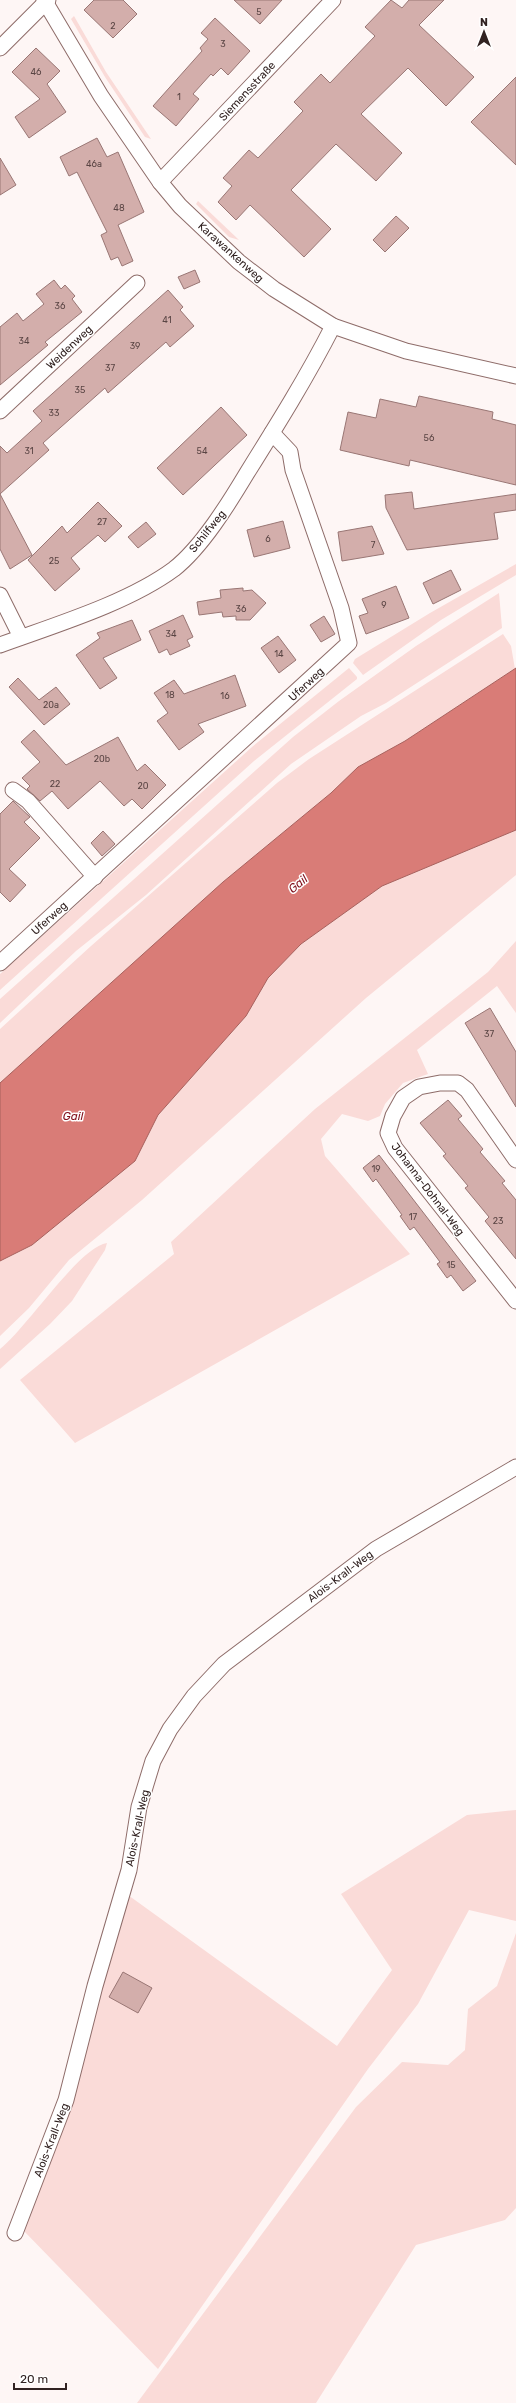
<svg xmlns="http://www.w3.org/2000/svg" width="516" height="2403" font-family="Rubik,sans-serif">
  <rect width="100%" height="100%" fill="#fef6f5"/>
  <g fill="#fadbd8">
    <polygon points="74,16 106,72 151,139 145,137 105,77 71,19"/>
    <polygon points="198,201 239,240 229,237 196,204"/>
    <polygon points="516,564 516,575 441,620 363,675 353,663 355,659 430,613"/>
    <polygon points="499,593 502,628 386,703 361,716 291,764 146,895 76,951 0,1023 0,999 293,737 339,701 416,646"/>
    <polygon points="503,634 511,646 515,669 405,741 358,767 331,793 223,882 0,1083 0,1029 91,946 277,783 309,759"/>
    <polygon points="349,668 357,677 357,679 254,761 0,990 0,974 252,747"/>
    <polygon points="516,830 516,875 366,998 142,1200 69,1260 29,1308 0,1336 0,1261 32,1245 134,1161 158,1115 246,1016 268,978 301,944 382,886"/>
    <polygon points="516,941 516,1013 497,986 417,1050 428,1074 403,1083 385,1104 380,1116 368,1121 342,1114 321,1139 325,1156 410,1254 75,1443 20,1380 174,1254 171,1242 315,1109 488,972"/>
    <path d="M107,1243L105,1250L72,1301L50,1324L0,1369V1349C27,1328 79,1247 107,1243Z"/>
    <polygon points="516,1810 516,1921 469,1910 418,2004 368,2069 158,2369 22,2229 128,1895 337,2046 392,1970 341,1894 467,1815"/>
    <polygon points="516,1933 516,2208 505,2220 416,2245 316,2403 137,2403 356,2107 402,2062 448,2065 465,2050 468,2009 497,1986"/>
  </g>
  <polygon fill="#d97c77" stroke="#a7615d" points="516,668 516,830 382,886 301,944 268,978 246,1016 158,1115 135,1161 32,1245 0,1261 0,1083 223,882 331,793 358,767 405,741"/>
  <g fill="#d3aeab" stroke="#997674">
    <polygon points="94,0 123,0 137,14 113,38 84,10"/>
    <polygon points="234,0 282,0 260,24"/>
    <polygon points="391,0 402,8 409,0 444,0 419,25 474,77 446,106 408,68 361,114 402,153 376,181 336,144 291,190 331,229 304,257 250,205 236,220 218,202 232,186 223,178 249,150 258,158 303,111 294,102 321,74 330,83 375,36 365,27"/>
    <polygon points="215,18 250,51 228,75 221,68 213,76 211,74 193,94 199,99 176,126 153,106 202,51 200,48 208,39 201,33"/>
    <polygon points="36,48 60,71 47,84 66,112 29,138 15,117 40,99 12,72"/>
    <polygon points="516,77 516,165 471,122"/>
    <polygon points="97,138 107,157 118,152 144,212 118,225 133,261 122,266 118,257 111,260 101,235 107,232 77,172 69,176 60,157"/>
    <polygon points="0,158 16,185 0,195"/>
    <polygon points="396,216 409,228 385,252 373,240"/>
    <polygon points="195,270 200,282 184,289 178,277"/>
    <polygon points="54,280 61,289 65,285 75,296 72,299 82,312 45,342 48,345 0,385 0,327 17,313 23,321 44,304 36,294"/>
    <polygon points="168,290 183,307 180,310 194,326 170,347 166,342 108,393 105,388 43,443 49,450 0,494 32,555 10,569 0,549 0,446 7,453 42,421 33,411"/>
    <polygon points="419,396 493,412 492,419 516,425 516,485 410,460 409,466 340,450 348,412 376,418 380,399 416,407"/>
    <polygon points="221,407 247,435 183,495 157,468"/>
    <polygon points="412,492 414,509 516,494 516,510 494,513 498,539 407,550 386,508 385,495"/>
    <polygon points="98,502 122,526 105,542 98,535 71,558 80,569 55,591 28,560 62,526 67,533"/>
    <polygon points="283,521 290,548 254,557 247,530"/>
    <polygon points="146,522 156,534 138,548 128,537"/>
    <polygon points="372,526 384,554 342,561 338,532"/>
    <polygon points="451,570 461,590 433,604 423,583"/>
    <polygon points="396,586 409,618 366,634 359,616 368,613 362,599"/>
    <polygon points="243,588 243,591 252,590 266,603 250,620 236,620 236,616 223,617 222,612 199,615 197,602 221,598 220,590"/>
    <polygon points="183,615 193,637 187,640 190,646 170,655 167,649 159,653 149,631"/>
    <polygon points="324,616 335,634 321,642 310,625"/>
    <polygon points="132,620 141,640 103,658 117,678 100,689 76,655 100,638 97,633"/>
    <polygon points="278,636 296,660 279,673 261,648"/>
    <polygon points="235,675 246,706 198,724 204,732 179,750 157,721 168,713 154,693 174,680 184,694"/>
    <polygon points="18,678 39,700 56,687 70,704 44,725 9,687"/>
    <polygon points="34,730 66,765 118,737 137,771 145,764 166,785 142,809 132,799 124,806 100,781 68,809 52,791 40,801 27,789 30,786 22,778 40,762 21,742"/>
    <polygon points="13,801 30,817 24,822 40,838 9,869 26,885 10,902 0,892 0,814"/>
    <polygon points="103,831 115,844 102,856 91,843"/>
    <polygon points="490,1008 516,1052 516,1107 465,1023"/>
    <polygon points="448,1100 462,1116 458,1119 483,1149 480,1152 505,1181 502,1183 516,1200 516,1259 485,1221 489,1217 465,1188 468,1186 443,1156 446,1154 420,1123"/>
    <polygon points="379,1155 476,1281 463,1291 451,1275 447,1278 437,1264 440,1262 414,1227 410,1230 400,1216 402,1215 376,1179 373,1182 363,1168"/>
    <polygon points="123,1972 152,1988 138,2013 109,1997"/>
  </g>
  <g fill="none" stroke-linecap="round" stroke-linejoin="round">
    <defs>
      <g id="minor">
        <polyline points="44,0 101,96 160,182 180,206 239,262 274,289 333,326 406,351 516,376"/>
        <polyline points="0,48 48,0"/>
        <polyline points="160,182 333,0"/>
        <polyline points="0,411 137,283"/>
        <polyline points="0,595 21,637"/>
        <path d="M0,645C55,625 128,603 174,569C202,547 229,503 247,473C277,425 307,377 333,326"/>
        <polyline points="13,790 28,801 95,877"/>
        <polyline points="0,963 349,643 341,608 293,470 290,452 272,433"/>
        <polyline points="516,1160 467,1090 458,1083 440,1083 419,1087 403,1098 393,1116 388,1133 395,1148 516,1301"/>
        <polyline points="15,2233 66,2100 95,1986 129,1870 139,1807 153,1761 170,1729 194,1696 224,1664 376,1549 516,1467"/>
      </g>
    </defs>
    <use href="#minor" stroke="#8e6c69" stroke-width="17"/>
    <use href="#minor" stroke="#fff" stroke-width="15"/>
  </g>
  <g text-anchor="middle" stroke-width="3" stroke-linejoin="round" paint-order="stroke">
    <g font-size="9" fill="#5a4544">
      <text x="259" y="15">5</text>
      <text x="113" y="29">2</text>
      <text x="223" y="47">3</text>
      <text x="36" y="75">46</text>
      <text x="179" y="100">1</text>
      <text x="94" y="167">46a</text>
      <text x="119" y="211">48</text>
      <text x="60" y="309">36</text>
      <text x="167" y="323">41</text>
      <text x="24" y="344">34</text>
      <text x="135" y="349">39</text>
      <text x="110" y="371">37</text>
      <text x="80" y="393">35</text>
      <text x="54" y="416">33</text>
      <text x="429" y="441">56</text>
      <text x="29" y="454">31</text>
      <text x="202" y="454">54</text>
      <text x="102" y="525">27</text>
      <text x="268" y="542">6</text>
      <text x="373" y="548">7</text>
      <text x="54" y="564">25</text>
      <text x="384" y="608">9</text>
      <text x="241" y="612">36</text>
      <text x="171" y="637">34</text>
      <text x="279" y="657">14</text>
      <text x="170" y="698">18</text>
      <text x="225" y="699">16</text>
      <text x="51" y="708">20a</text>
      <text x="102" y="762">20b</text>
      <text x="55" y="787">22</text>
      <text x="143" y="789">20</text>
      <text x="489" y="1037">37</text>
      <text x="376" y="1172">19</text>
      <text x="413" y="1220">17</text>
      <text x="498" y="1224">23</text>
      <text x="451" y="1268">15</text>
    </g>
    <g font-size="11" fill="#312221" stroke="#fff">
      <text transform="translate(247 91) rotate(-47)" y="4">Siemensstraße</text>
      <text transform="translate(231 252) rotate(42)" y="4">Karawankenweg</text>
      <text transform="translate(69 347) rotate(-43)" y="4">Weidenweg</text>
      <text transform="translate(207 531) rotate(-51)" y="4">Schilfweg</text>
      <text transform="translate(306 684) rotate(-43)" y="4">Uferweg</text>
      <text transform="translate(49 918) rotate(-42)" y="4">Uferweg</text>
      <text transform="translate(428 1189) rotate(53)" y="4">Johanna-Dohnal-Weg</text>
      <text transform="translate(340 1576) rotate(-37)" y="4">Alois-Krall-Weg</text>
      <text transform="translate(137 1828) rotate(-78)" y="4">Alois-Krall-Weg</text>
      <text transform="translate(51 2140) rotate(-69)" y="4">Alois-Krall-Weg</text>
    </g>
    <g font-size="12" font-style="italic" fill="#82101b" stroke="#fff">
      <text transform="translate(298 884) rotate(-40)" y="4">Gail</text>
      <text x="73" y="1120">Gail</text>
    </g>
  </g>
  <g transform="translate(484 32)" stroke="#ffffff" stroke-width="3" paint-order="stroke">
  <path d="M0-3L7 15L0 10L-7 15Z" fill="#312221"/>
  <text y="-6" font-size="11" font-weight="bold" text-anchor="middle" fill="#312221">N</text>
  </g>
  <path d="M14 2383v6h52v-6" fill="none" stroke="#312221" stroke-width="2"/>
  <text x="20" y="2383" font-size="12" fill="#312221" stroke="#ffffff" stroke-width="3" paint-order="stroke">20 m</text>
</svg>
